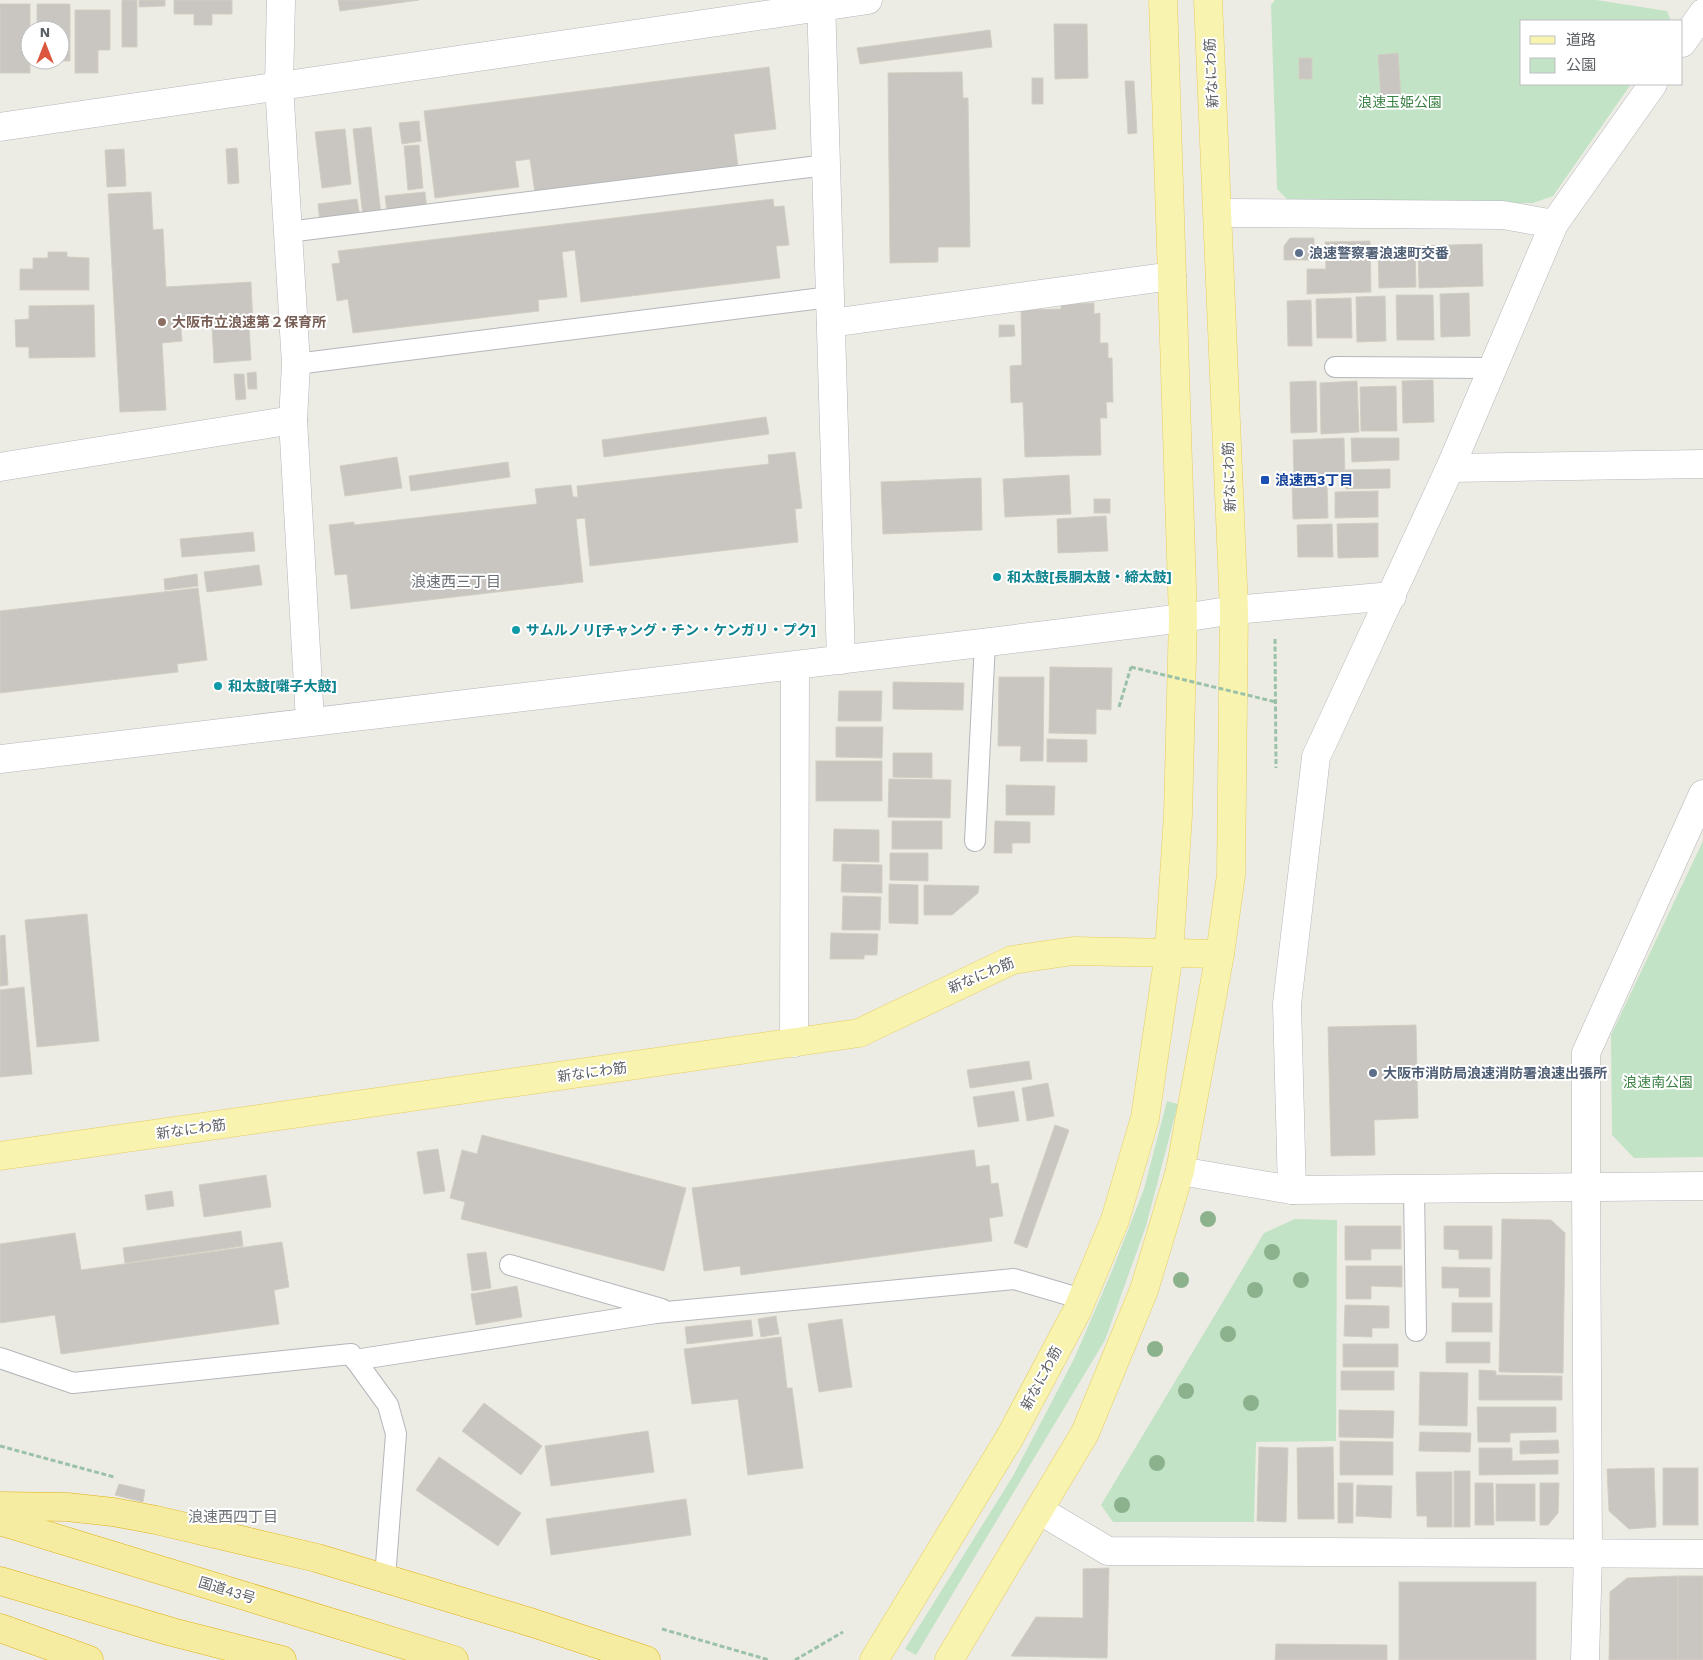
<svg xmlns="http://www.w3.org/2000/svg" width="1703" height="1660" font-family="'Work Sans','Noto Sans JP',sans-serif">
  <rect width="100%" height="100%" fill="#edece4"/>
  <g fill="#c2e3c5">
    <polygon points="1275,0 1596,0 1667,11 1671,21 1522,21 1522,84 1631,84 1553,196 1533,203 1293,205 1277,189 1271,5"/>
    <polygon points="1703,841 1703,1157 1634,1158 1612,1135 1611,1035"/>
    <polygon points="1167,1101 1178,1104 1146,1226 1105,1340 916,1655 905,1649 1013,1476 1074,1359 1112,1271 1144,1189"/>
    <polygon points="1295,1219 1337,1220 1336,1441 1256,1442 1254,1522 1113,1522 1101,1505 1264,1233"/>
  </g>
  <g fill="#c9c6c1" stroke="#d2cec3">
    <rect x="122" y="0" width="15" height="47"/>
    <polygon points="139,0 165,0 165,6 139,7"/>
    <polygon points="174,0 232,0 232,14 212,14 212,25 194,25 194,14 174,14"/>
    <polygon points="338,0 419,0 340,11"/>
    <rect x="0" y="4" width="30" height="69"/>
    <polygon points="37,4 70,4 70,61 37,61 60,60 60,30 37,30"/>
    <polygon points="75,10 110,10 110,50 98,50 98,73 75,73"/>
    <polygon points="1054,24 1087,24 1088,78 1055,79"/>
    <polygon points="990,30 992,47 860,64 857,48"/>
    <polygon points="1398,53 1401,98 1381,99 1378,55"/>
    <rect x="1299" y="58" width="13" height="21"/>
    <polygon points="769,67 776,129 734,134 738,167 535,193 530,159 515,161 519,187 435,198 424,111"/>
    <polygon points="962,72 963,98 968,98 970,247 938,247 938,262 890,263 888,73"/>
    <rect x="1032" y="78" width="11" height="26"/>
    <polygon points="1125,81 1134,81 1137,133 1128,134"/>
    <polygon points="419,121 421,141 402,144 399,123"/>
    <polygon points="371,127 381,215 363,217 353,129"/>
    <polygon points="345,129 351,184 322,188 315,132"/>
    <polygon points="419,145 423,188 408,190 404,146"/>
    <polygon points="237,148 239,183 228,184 226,149"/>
    <polygon points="124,149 126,186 107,187 105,150"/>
    <polygon points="151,192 153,230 163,229 166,287 251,282 253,325 249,326 251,360 214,363 212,327 181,329 182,341 162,343 166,410 120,412 108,194"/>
    <polygon points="425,192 427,209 387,213 385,196"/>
    <polygon points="357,199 360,217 320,222 318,204"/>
    <polygon points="773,199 774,207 784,206 789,245 776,246 780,278 581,302 575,250 562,252 567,297 538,300 539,311 353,333 348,299 337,301 332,264 340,263 338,251"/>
    <polygon points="1290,238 1314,238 1314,260 1284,260 1284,246"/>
    <polygon points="1370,241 1371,292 1307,294 1307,269 1326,269 1325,242"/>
    <polygon points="1482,244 1483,286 1419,288 1418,246"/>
    <polygon points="1415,246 1416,287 1379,288 1378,247"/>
    <polygon points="48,252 67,252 67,257 89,258 89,290 20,290 20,269 33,269 33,258 48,258"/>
    <polygon points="1469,293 1470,336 1441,337 1440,294"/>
    <polygon points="1396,295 1433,295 1434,340 1397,340"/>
    <polygon points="1385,296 1386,341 1357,342 1356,297"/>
    <polygon points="1351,298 1352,338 1317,338 1316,299"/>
    <polygon points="1311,300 1312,346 1288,346 1287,301"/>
    <polygon points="1094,303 1094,314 1100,313 1100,343 1108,343 1108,358 1112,358 1113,402 1106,402 1107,418 1100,418 1101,455 1025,457 1023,402 1011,403 1010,366 1022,365 1021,310 1061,309 1061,304"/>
    <polygon points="94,305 95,357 29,358 29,347 16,347 15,320 29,319 29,306"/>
    <polygon points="999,325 1014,325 1015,336 999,337"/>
    <polygon points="256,372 257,389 248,389 247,373"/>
    <polygon points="234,374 244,374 246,399 236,400"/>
    <polygon points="1433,380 1434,422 1403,423 1402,381"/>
    <polygon points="1316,381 1317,432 1291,433 1290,382"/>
    <polygon points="1357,381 1359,432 1321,434 1320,383"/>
    <polygon points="1396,386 1397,431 1361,431 1360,387"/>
    <polygon points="766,417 769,434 604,457 602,440"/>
    <polygon points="1344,438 1345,477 1294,479 1293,440"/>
    <polygon points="1351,438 1399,438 1399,460 1352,462"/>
    <polygon points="795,452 802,508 795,509 798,542 590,566 585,518 576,519 583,582 351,609 347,574 335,575 329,525 354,522 354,525 537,504 535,489 571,485 573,497 578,497 577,486 769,464 768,455"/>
    <polygon points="397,457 402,488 345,496 340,466"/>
    <polygon points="508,462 510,477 411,491 409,476"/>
    <polygon points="1390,469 1390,488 1346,489 1345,470"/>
    <polygon points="1069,475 1071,514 1005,517 1003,479"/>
    <polygon points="981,478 982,530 883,534 881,482"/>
    <polygon points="1327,484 1328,518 1293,519 1292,485"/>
    <polygon points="1378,491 1378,517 1335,518 1335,492"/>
    <rect x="1094" y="499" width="16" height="14"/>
    <polygon points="1106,516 1108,551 1058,553 1057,519"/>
    <polygon points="1378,523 1378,557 1338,558 1337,524"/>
    <polygon points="1332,524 1333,557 1298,557 1297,525"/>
    <polygon points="253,532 255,551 182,557 180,539"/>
    <polygon points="259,565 262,585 207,592 204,572"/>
    <polygon points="197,574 198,586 165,590 164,579"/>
    <polygon points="198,588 207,660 177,664 178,672 0,693 0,611"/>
    <polygon points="1050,667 1112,668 1111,710 1096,709 1096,734 1049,733"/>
    <polygon points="999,677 1044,677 1043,761 1020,761 1021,746 998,746"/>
    <polygon points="893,682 964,683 963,710 893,709"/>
    <polygon points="839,691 882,691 881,721 838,721"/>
    <polygon points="836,727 883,727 882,758 836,757"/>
    <polygon points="1047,739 1087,740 1087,762 1047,762"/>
    <polygon points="893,753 932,753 932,778 893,777"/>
    <rect x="816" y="761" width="66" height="40"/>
    <polygon points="889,779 951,780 950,818 888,817"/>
    <polygon points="1006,785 1055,786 1054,815 1006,815"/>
    <rect x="892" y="821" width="50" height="28"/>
    <polygon points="995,821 1030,822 1030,843 1012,843 1012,853 994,853"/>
    <polygon points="834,829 879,830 879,862 833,861"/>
    <polygon points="890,853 928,853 928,881 890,880"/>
    <polygon points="842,864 882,865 882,893 841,892"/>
    <polygon points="889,884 918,885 918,924 889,923"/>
    <polygon points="924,885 979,886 978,893 952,915 924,915"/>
    <polygon points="843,896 881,897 880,930 842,930"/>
    <polygon points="87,914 99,1041 37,1047 25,920"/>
    <polygon points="831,933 878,934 877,955 864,955 864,959 830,959"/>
    <polygon points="5,935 8,985 0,986 0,936"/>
    <polygon points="24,987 32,1074 0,1077 0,990"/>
    <polygon points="1416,1025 1418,1118 1374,1120 1375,1155 1331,1156 1328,1027"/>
    <polygon points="1029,1061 1032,1079 970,1088 967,1070"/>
    <polygon points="1048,1083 1054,1116 1027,1121 1022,1088"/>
    <polygon points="1014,1091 1019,1121 978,1127 973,1097"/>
    <polygon points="1055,1125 1069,1130 1027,1248 1014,1243"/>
    <polygon points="482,1135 686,1188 664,1271 461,1219 465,1202 450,1198 462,1150 477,1154"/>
    <polygon points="438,1149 445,1191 424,1194 417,1152"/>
    <polygon points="974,1150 976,1167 989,1165 991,1184 998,1183 1003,1216 989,1218 992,1241 741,1275 740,1266 704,1271 692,1188"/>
    <polygon points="266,1175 271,1207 204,1217 199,1185"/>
    <polygon points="172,1191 174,1206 147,1210 145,1195"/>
    <polygon points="1502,1219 1551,1220 1565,1233 1563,1373 1499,1372"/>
    <polygon points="1345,1226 1401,1226 1401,1249 1371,1249 1371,1260 1345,1260"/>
    <polygon points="1444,1226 1492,1226 1492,1259 1459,1259 1459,1250 1444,1249"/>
    <polygon points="241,1231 243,1246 125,1263 123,1248"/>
    <polygon points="75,1233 81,1270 282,1242 289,1287 274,1290 279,1324 61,1354 55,1315 0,1323 0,1244"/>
    <polygon points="486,1252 491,1288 472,1291 467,1254"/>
    <polygon points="1346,1266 1402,1266 1402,1287 1371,1286 1371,1299 1346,1299"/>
    <polygon points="1442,1267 1490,1268 1490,1297 1459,1297 1459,1288 1442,1288"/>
    <polygon points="517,1286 522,1317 476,1325 471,1294"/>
    <rect x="1452" y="1303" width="40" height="29"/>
    <polygon points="1345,1305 1389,1306 1389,1328 1372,1328 1372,1337 1344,1336"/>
    <polygon points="776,1316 779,1334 761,1337 758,1319"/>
    <polygon points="842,1319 852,1387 819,1392 808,1324"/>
    <polygon points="751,1320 753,1336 687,1344 685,1327"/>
    <polygon points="781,1337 787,1388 792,1388 803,1468 748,1475 738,1399 692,1404 684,1349"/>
    <rect x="1446" y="1342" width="44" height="21"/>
    <rect x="1343" y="1344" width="55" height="23"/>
    <polygon points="1479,1370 1496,1371 1496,1375 1562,1376 1562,1400 1479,1400"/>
    <rect x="1341" y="1371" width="53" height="19"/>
    <polygon points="1420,1372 1468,1373 1467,1426 1419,1425"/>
    <polygon points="484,1403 542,1446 521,1475 462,1431"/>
    <polygon points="1477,1407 1556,1407 1556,1432 1510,1433 1510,1442 1478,1442"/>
    <polygon points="1339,1410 1394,1411 1393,1438 1339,1437"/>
    <polygon points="648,1431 654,1472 551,1486 545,1446"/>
    <polygon points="1420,1432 1471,1433 1470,1452 1419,1451"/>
    <polygon points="1558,1440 1559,1453 1520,1454 1520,1441"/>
    <polygon points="1340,1441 1393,1442 1393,1475 1340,1475"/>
    <polygon points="1259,1447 1288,1448 1286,1522 1257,1521"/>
    <polygon points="1333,1447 1334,1519 1298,1519 1297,1448"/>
    <polygon points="1479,1448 1512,1448 1512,1461 1558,1460 1558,1474 1479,1475"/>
    <polygon points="439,1457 521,1513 498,1546 416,1490"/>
    <polygon points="1654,1468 1656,1527 1629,1529 1609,1511 1607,1469"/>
    <rect x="1663" y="1468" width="35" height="57"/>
    <rect x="1454" y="1471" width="16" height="56"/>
    <polygon points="1416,1472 1452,1472 1452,1527 1427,1527 1427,1516 1417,1516"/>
    <rect x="1338" y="1483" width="15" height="40"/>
    <polygon points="1475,1483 1493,1483 1494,1525 1475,1525"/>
    <polygon points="1540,1483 1559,1483 1558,1513 1548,1525 1540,1525"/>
    <polygon points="119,1484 145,1490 143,1502 115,1495"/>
    <rect x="1496" y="1484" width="39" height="37"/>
    <polygon points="1357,1485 1392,1486 1391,1518 1356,1516"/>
    <polygon points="686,1499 691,1535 551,1555 546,1519"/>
    <polygon points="1109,1568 1107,1658 1011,1656 1036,1617 1083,1618 1083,1569"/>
    <polygon points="1678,1576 1678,1660 1609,1660 1610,1592 1627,1578"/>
    <rect x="1678" y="1576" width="25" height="84"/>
    <rect x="1399" y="1582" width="137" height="78"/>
    <polygon points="1276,1644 1387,1645 1387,1660 1275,1660"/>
  </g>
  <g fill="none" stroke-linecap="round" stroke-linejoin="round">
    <defs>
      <g id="service">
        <polyline points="288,232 826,165"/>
        <polyline points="296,364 830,297"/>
        <polyline points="1335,367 1492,368"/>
        <polyline points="975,841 985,643"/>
        <polyline points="1414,1188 1416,1331"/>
        <polyline points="510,1265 662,1309"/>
        <polyline points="0,1358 73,1383 351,1354 388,1405 396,1434 385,1578"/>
        <polyline points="355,1360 656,1313 1014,1279 1082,1299"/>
      </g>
      <g id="minor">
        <polyline points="281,0 279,85 296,364 293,420 310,721"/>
        <polyline points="821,0 841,660"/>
        <polyline points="1682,43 1703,13"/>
        <polyline points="1219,213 1503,215 1554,224"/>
        <polyline points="831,323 1172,276"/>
        <polyline points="0,467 293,420"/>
        <polyline points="1450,468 1703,464"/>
        <path d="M0,759C394,710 789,668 1183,618L1234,610L1392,596"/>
        <polyline points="794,1043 795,667"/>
        <polyline points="1180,1171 1292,1190 1703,1186"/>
        <polyline points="1586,1186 1586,1053 1703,794"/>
        <polyline points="1292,1190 1287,1004 1316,757 1450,468 1554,224 1653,84"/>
        <polyline points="1039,1510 1108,1551 1703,1554"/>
      </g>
      <g id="tertiary">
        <polyline points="0,127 868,0"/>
        <polyline points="1585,1660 1588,1555 1586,1186"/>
      </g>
      <g id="primary">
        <polyline points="0,1156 859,1033 1012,960 1073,951 1220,954"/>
        <polyline points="874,1660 1010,1437 1077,1311 1115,1220 1145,1118 1169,953 1178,815 1183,618 1163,0"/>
        <polyline points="949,1660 1085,1433 1144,1290 1180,1171 1220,954 1231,875 1234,610 1208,0"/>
      </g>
      <g id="trunk">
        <polyline points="0,1506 67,1507 113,1512 156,1520 317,1558 533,1623 646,1660"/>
        <polyline points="0,1521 454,1660"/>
        <polyline points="0,1581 172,1632 282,1660"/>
        <polyline points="0,1628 89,1660"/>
      </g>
    </defs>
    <use href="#service" stroke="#b4b6ba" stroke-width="22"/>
    <use href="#minor" stroke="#b4b6ba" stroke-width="29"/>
    <use href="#tertiary" stroke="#b4b6ba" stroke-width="29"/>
    <use href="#primary" stroke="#e6cd64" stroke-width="29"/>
    <use href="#trunk" stroke="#dfb012" stroke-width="29"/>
    <g stroke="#9bc1a9" stroke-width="3" stroke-dasharray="5 2.5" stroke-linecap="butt">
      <polyline points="1275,639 1276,768"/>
      <polyline points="1119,707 1131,667"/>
      <polyline points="0,1446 114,1477"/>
      <polyline points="662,1629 769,1660"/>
      <polyline points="795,1660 843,1632"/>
    </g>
    <use href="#service" stroke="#fff" stroke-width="20"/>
    <use href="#minor" stroke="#fff" stroke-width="28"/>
    <use href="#tertiary" stroke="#fff" stroke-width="28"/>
    <use href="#primary" stroke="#f8f3ae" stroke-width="28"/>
    <use href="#trunk" stroke="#f6eca1" stroke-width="28"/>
    <polyline stroke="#9bc1a9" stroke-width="3" stroke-dasharray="5 2.5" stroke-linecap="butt" points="1131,667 1276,702"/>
  </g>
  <g fill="#8cb28d">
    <circle cx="1208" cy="1219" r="8"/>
    <circle cx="1272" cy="1252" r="8"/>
    <circle cx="1181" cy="1280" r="8"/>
    <circle cx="1301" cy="1280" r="8"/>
    <circle cx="1255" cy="1290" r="8"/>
    <circle cx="1228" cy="1334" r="8"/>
    <circle cx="1155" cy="1349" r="8"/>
    <circle cx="1186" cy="1391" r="8"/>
    <circle cx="1251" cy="1403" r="8"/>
    <circle cx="1157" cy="1463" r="8"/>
    <circle cx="1122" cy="1505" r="8"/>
  </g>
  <g fill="#5c6f8a" stroke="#fff" stroke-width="2">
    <circle cx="1299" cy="253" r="5"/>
    <circle cx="1373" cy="1073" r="5"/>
  </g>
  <circle fill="#8d6e63" stroke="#fff" stroke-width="2" cx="162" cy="322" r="5"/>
  <rect fill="#1a4fb4" stroke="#fff" stroke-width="2" x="1260" y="475" width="10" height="10" rx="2.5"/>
  <g fill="#0f9aa8" stroke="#fff" stroke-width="2">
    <circle cx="997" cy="577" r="5"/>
    <circle cx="516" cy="630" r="5"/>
    <circle cx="218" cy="686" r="5"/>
  </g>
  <g text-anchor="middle" stroke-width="4" stroke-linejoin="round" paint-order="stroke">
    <g font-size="14" fill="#5c5f63" stroke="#fff">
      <text transform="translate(1211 73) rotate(-93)" y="5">新なにわ筋</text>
      <text transform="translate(1229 477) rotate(-92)" y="5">新なにわ筋</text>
      <text transform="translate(981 975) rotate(-23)" y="5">新なにわ筋</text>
      <text transform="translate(592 1072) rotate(-8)" y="5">新なにわ筋</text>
      <text transform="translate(191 1129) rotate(-8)" y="5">新なにわ筋</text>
      <text transform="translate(1041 1378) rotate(-62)" y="5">新なにわ筋</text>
      <text transform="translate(227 1590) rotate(17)" y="5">国道43号</text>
    </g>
    <g font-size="14" fill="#3c8245" stroke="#fff">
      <text x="1400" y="107">浪速玉姫公園</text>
      <text x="1658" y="1087">浪速南公園</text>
    </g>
    <g font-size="14" font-weight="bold" fill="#4e5e75" stroke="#fff" text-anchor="start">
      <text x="1309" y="258">浪速警察署浪速町交番</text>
      <text x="1383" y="1078">大阪市消防局浪速消防署浪速出張所</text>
    </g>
    <g font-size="14" font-weight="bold" fill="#785e54" stroke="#fff" text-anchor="start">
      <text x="172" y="327">大阪市立浪速第２保育所</text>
    </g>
    <g font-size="14" font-weight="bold" fill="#164399" stroke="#fff" text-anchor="start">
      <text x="1275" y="485">浪速西3丁目</text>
    </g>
    <g font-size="14" font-weight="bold" fill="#0d838f" stroke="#fff" text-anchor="start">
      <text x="1007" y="582">和太鼓[長胴太鼓・締太鼓]</text>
      <text x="526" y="635">サムルノリ[チャング・チン・ケンガリ・プク]</text>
      <text x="228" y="691">和太鼓[囃子大鼓]</text>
    </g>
    <g font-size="15" fill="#6d7175" stroke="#fff">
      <text x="456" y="587">浪速西三丁目</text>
      <text x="233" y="1522">浪速西四丁目</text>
    </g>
  </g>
  <rect x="1520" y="20" width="162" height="65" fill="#ffffff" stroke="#bebfc1"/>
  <rect x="1530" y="36" width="25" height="8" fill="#f8f3ae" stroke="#bebfc1"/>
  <text x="1566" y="45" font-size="15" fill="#5c5f63">道路</text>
  <rect x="1530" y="58" width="25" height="15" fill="#c2e3c5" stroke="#bebfc1"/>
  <text x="1566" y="70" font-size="15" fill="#5c5f63">公園</text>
  <g transform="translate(45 45)"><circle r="24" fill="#ffffff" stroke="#bebfc1"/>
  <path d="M0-4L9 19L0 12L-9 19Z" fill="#db563c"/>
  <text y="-8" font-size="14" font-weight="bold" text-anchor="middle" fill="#5c5f63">N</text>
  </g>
</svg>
